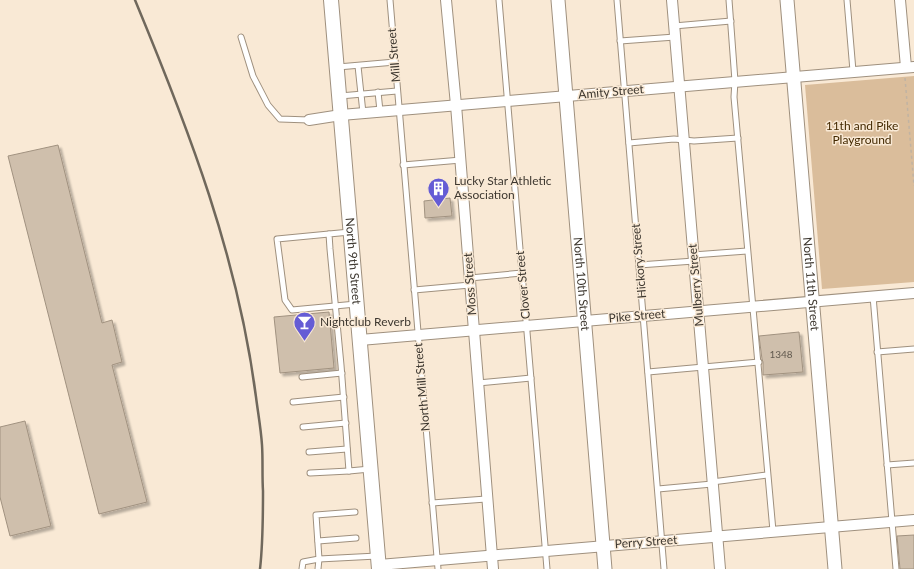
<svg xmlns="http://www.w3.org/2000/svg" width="914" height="569" font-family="Lato,sans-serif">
  <defs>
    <filter id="shadow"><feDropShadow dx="3" dy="3" stdDeviation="1" flood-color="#0004"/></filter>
  </defs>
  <rect width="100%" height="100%" fill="#f9e9d5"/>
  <polygon fill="#dabd9b" points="914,76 914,282 822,289 805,85"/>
  <g fill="#cfbfac" stroke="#a19280" filter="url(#shadow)">
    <polygon points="58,145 102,323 112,320 122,362 112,365 147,502 99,514 8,156"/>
    <polygon points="450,198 452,216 425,218 424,201"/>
    <polygon points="329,312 334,368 280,373 274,317"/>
    <polygon points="799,332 803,372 763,375 763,362 762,359 759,336"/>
    <polygon points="25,421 51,526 10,536 0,497 0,427"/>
    <polygon points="914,535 914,569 900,569 897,536"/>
  </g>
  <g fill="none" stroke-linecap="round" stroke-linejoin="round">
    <defs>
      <g id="service">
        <polyline points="390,0 438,569"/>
        <polyline points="499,0 547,569"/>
        <polyline points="617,0 664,569"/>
        <polyline points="729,0 735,81 734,97 773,531"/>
        <polyline points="847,0 853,71"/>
        <polyline points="674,26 731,21"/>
        <polyline points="241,37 253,76 268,105 280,119 309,120"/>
        <polyline points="620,41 675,37"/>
        <polyline points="358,66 363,113"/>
        <polyline points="338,67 395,62"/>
        <polyline points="378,92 380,111"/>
        <polyline points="340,96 397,91"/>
        <polyline points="629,143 674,139 694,141 738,138"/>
        <polyline points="403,165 461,160"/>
        <polyline points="350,232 329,234 330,249 341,365 349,471 370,469"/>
        <polyline points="329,234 277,239 285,300 292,310 356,304"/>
        <polyline points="693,255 747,251"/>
        <polyline points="639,265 694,261"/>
        <polyline points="470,278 522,273"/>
        <polyline points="414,290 470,285"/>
        <polyline points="873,296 896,569"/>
        <polyline points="877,352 914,349"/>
        <polyline points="648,372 759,362"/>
        <polyline points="302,377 342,373"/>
        <polyline points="478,383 531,378"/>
        <polyline points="293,402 344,397"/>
        <polyline points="303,427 346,423"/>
        <polyline points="309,452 347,449"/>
        <polyline points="887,465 914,463"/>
        <polyline points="310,473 349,471"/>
        <polyline points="712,482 767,475"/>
        <polyline points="658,489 712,484"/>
        <polyline points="432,503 486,499"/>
        <polyline points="355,512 316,515 319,559 377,556"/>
        <polyline points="318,541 356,538"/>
        <polyline points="302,569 303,562 319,559 318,569"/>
      </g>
      <g id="minor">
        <polyline points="446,0 456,105 493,569"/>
        <polyline points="672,0 720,569"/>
        <polyline points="900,0 906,67"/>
        <polyline points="309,120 341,115 914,67"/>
        <polyline points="360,340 914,293"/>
        <polyline points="379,565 914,520"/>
      </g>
      <g id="tertiary">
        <path id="s1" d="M558,0L605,569"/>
        <path id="s2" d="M787,0L835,569"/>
      </g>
      <g id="secondary">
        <path id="s3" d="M331,0L379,569"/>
      </g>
    </defs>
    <use href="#service" stroke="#9f907e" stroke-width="7"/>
    <use href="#minor" stroke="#9f907e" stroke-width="12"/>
    <use href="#tertiary" stroke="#9f907e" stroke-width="15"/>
    <use href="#secondary" stroke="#9f907e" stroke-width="16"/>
    <polyline stroke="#c0b3a3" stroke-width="1.5" stroke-dasharray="3 3" stroke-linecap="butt" points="905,78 914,186"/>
    <use href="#service" stroke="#fff" stroke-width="5"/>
    <use href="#minor" stroke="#fff" stroke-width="10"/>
    <use href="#tertiary" stroke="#fff" stroke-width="13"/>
    <use href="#secondary" stroke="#fff" stroke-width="14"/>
    <path stroke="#70685c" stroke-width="2.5" d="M135,0C189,130 238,257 256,397C258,413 261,429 262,445C263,460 262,476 263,491C263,517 263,543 260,569"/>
  </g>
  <defs>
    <symbol id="building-pin" viewBox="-11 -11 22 30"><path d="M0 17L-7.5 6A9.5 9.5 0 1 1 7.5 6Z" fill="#655cd5" stroke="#f9e9d5"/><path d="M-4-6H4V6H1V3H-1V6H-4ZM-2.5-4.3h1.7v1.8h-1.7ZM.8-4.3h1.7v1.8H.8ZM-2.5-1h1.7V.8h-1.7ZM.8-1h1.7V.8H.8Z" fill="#fff"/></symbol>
    <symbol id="bar-pin" viewBox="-11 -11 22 30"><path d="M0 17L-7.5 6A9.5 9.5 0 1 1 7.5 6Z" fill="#655cd5" stroke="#f9e9d5"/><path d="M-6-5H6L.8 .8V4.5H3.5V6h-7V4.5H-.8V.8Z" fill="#fff"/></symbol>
  </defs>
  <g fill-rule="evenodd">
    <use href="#building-pin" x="426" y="176" width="25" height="34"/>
    <use href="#bar-pin" x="292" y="310" width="25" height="34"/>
  </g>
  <g text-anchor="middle" stroke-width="3" stroke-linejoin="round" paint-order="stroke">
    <g font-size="10" fill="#625a4f">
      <text x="781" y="358">1348</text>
    </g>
    <g font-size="12" fill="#3e3830" stroke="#f9e9d5">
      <text transform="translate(394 55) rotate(-95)" y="4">Mill Street</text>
      <text transform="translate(611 92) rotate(-5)" y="4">Amity Street</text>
      <text dy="4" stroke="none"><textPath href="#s3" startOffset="262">North 9th Street</textPath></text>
      <text transform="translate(639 261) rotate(-95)" y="4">Hickory Street</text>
      <text transform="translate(470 284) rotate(-94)" y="4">Moss Street</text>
      <text transform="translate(523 285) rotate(-95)" y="4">Clover Street</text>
      <text dy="4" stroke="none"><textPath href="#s1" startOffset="285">North 10th Street</textPath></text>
      <text transform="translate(696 285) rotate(-95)" y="4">Mulberry Street</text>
      <text dy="4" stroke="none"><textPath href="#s2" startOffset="285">North 11th Street</textPath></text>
      <text transform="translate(637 316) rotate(-5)" y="4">Pike Street</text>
      <text transform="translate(422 387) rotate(-95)" y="4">North Mill Street</text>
      <text transform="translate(646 542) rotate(-4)" y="4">Perry Street</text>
    </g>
    <g font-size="12" fill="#432900" stroke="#f9e9d5">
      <text x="862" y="130">11th and Pike<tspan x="862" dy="14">Playground</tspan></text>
    </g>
    <g font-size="12" fill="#3e3830" stroke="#f9e9d5" text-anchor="start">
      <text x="454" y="185">Lucky Star Athletic<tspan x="454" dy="14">Association</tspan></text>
      <text x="320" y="326">Nightclub Reverb</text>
    </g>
  </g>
</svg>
